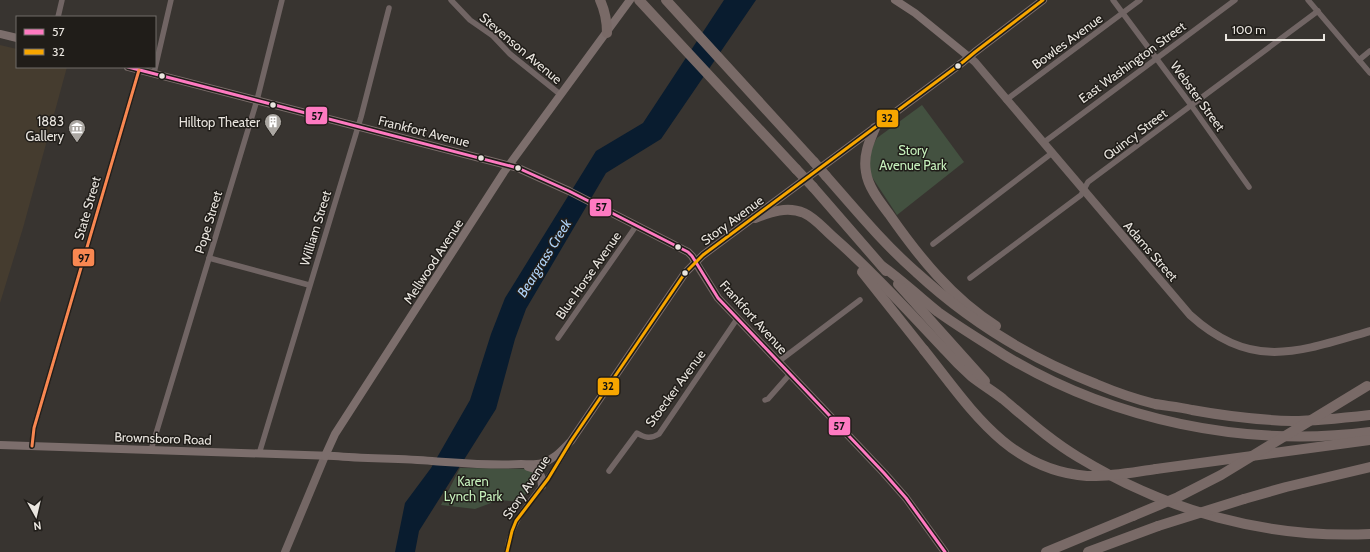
<svg xmlns="http://www.w3.org/2000/svg" width="1370" height="552" font-family="Cabin,sans-serif">
  <rect width="100%" height="100%" fill="#383430"/>
  <polygon fill="#453c2f" points="0,45 17,49 17,67 67,67 23,228 0,303"/>
  <g fill="#435140">
    <polygon points="922,105 964,162 897,215 870,174 869,153 877,138"/>
    <polygon points="460,468 530,469 539,475 520,502 499,500 475,509 441,505"/>
  </g>
  <polygon fill="#091c2f" points="724,0 756,0 661,139 606,173 526,309 515,339 496,409 419,531 415,552 395,552 405,503 431,468 470,400 491,334 505,298 596,151 643,123"/>
  <g fill="none" stroke-linecap="round" stroke-linejoin="round">
    <g stroke="#716564" stroke-width="5.5">
      <polyline points="451,0 470,20 493,36 510,54 561,95"/>
      <polyline points="1113,0 1191,105 1249,187"/>
      <polyline points="1308,0 1370,73"/>
      <polyline points="58,17 62,0"/>
      <polyline points="1359,60 1370,51"/>
      <polyline points="154,73 171,0"/>
      <polyline points="1006,100 1140,0"/>
      <polyline points="1043,143 1235,0"/>
      <polyline points="933,244 1052,153"/>
      <polyline points="209,258 309,285"/>
      <polyline points="970,278 1081,195 1088,182 1318,11"/>
      <polyline points="558,338 636,226"/>
      <polyline points="778,362 860,300"/>
      <polyline points="765,400 768,399 790,374"/>
      <polyline points="32,446 34,428 139,70"/>
      <polyline points="151,450 257,100 282,0"/>
      <polyline points="259,454 361,117 389,8"/>
      <path d="M609,471L637,433C645,438 651,439 659,434L737,319"/>
      <path d="M507,552C510,522 530,502 547,479C554,470 560,459 566,450"/>
    </g>
    <g stroke="#746765" stroke-width="8">
      <path d="M969,57L975,62L1190,315C1252,371 1298,352 1370,331"/>
      <polyline points="696,263 718,298 884,473 906,498 945,552"/>
      <polyline points="285,552 325,456"/>
    </g>
    <g stroke="#7c6e6c" stroke-width="8">
      <polyline points="895,0 915,13 969,57"/>
      <polyline points="0,34 17,38"/>
      <polyline points="128,67 518,168 569,191 688,252 692,256 696,263"/>
      <path d="M0,445L334,456C367,459 399,458 432,461C461,463 491,466 521,464C528,464 535,465 542,463C555,459 562,450 571,441L685,273L703,255L963,62L975,52L1043,0"/>
      <polyline points="325,456 335,434 504,172 630,0"/>
      <polyline points="528,467 538,470 541,476 542,486"/>
    </g>
    <g stroke="#796a67" stroke-width="10">
      <path d="M600,0C605,11 607,20 607,33"/>
      <polyline points="639,0 796,169"/>
      <polyline points="666,0 814,162"/>
      <path d="M875,128C869,142 863,156 866,172C868,187 880,202 889,214C919,257 952,298 996,326"/>
      <path d="M826,176C855,209 883,243 916,272C969,321 1029,358 1096,384C1115,392 1135,399 1155,404C1167,406 1180,407 1192,410C1225,416 1259,420 1292,421C1318,421 1344,418 1370,415"/>
      <polyline points="813,187 886,271"/>
      <path d="M755,218C771,212 787,206 804,213C815,218 823,228 832,236C872,271 908,311 945,350C953,359 962,368 971,376C981,384 993,391 1003,399C1028,420 1051,441 1078,457C1166,511 1267,539 1370,534"/>
      <path d="M882,266C902,280 919,297 938,312C959,327 982,341 1004,355C1111,420 1245,448 1370,432"/>
      <polyline points="862,272 924,350"/>
      <polyline points="898,284 985,381"/>
      <polyline points="1156,469 1370,440"/>
      <polyline points="1244,499 1286,487 1370,467"/>
      <polyline points="1046,552 1133,516"/>
      <polyline points="1088,552 1158,526"/>
    </g>
    <g stroke="#796a67" stroke-width="10">
      <polyline points="814,162 826,176"/>
      <polyline points="796,169 813,187"/>
      <path d="M924,350C969,406 1007,470 1087,476C1110,477 1134,472 1156,469"/>
      <polyline points="1133,516 1178,497 1221,475 1367,386"/>
      <polyline points="1158,526 1244,499"/>
    </g>
    <defs>
      <polyline id="bus-1" points="128,67 518,168 569,191 688,252 692,256 718,298 884,473 906,498 945,552"/>
      <polyline id="bus-2" points="507,552 512,531 516,521 548,479 571,441 685,273 703,255 963,62 975,52 1043,0"/>
      <polyline id="bus-3" points="32,446 34,428 139,70"/>
    </defs>
    <use href="#bus-1" stroke="#201d19" stroke-width="6"/>
    <use href="#bus-2" stroke="#201d19" stroke-width="6"/>
    <use href="#bus-3" stroke="#201d19" stroke-width="6"/>
    <use href="#bus-1" stroke="#fe7ac1" stroke-width="3"/>
    <use href="#bus-2" stroke="#f7a600" stroke-width="3"/>
    <use href="#bus-3" stroke="#f88751" stroke-width="3"/>
  </g>
  <defs>
    <symbol id="building-pin" viewBox="-11 -11 22 30"><path d="M0 17L-7.5 6A9.5 9.5 0 1 1 7.5 6Z" fill="#aba7a2" stroke="#201d19"/><path d="M-4-6H4V6H1V3H-1V6H-4ZM-2.5-4.3h1.7v1.8h-1.7ZM.8-4.3h1.7v1.8H.8ZM-2.5-1h1.7V.8h-1.7ZM.8-1h1.7V.8H.8Z" fill="#fff"/></symbol>
    <symbol id="museum-pin" viewBox="-11 -11 22 30"><path d="M0 17L-7.5 6A9.5 9.5 0 1 1 7.5 6Z" fill="#aba7a2" stroke="#201d19"/><path d="M0-6L6-3V-2H-6V-3ZM-5-1h2V3h-2ZM-1-1h2V3h-2ZM3-1h2V3H3ZM-6 4H6V6H-6Z" fill="#fff"/></symbol>
  </defs>
  <g fill-rule="evenodd">
    <use href="#building-pin" x="263" y="112" width="20" height="27"/>
    <use href="#museum-pin" x="67" y="118" width="20" height="27"/>
  </g>
  <g fill="#e9e5df" stroke="#201d19" stroke-width="1.5">
    <circle cx="958" cy="66" r="3.5"/>
    <circle cx="162" cy="76" r="3.5"/>
    <circle cx="273" cy="105" r="3.5"/>
    <circle cx="481" cy="158" r="3.5"/>
    <circle cx="518" cy="168" r="3.5"/>
    <circle cx="678" cy="247" r="3.5"/>
    <circle cx="685" cy="273" r="3.5"/>
  </g>
  <g text-anchor="middle" stroke-width="3" stroke-linejoin="round" paint-order="stroke">
    <g font-size="13" fill="#e9e5df" stroke="#201d19">
      <text transform="translate(1067 41) rotate(-36)" y="5">Bowles Avenue</text>
      <text transform="translate(521 48) rotate(40)" y="5">Stevenson Avenue</text>
      <text transform="translate(1132 62) rotate(-36)" y="5">East Washington Street</text>
      <text transform="translate(1198 96) rotate(54)" y="5">Webster Street</text>
      <text transform="translate(424 131) rotate(14)" y="5">Frankfort Avenue</text>
      <text transform="translate(1135 134) rotate(-37)" y="5">Quincy Street</text>
      <text transform="translate(87 208) rotate(-74)" y="5">State Street</text>
      <text transform="translate(732 220) rotate(-36)" y="5">Story Avenue</text>
      <text transform="translate(208 222) rotate(-73)" y="5">Pope Street</text>
      <text transform="translate(315 228) rotate(-73)" y="5">William Street</text>
      <text transform="translate(1151 251) rotate(49)" y="5">Adams Street</text>
      <text transform="translate(433 261) rotate(-57)" y="5">Mellwood Avenue</text>
      <text transform="translate(588 275) rotate(-55)" y="5">Blue Horse Avenue</text>
      <text transform="translate(754 317) rotate(48)" y="5">Frankfort Avenue</text>
      <text transform="translate(675 388) rotate(-54)" y="5">Stoecker Avenue</text>
      <text transform="translate(163 438) rotate(2)" y="5">Brownsboro Road</text>
      <text transform="translate(526 487) rotate(-56)" y="5">Story Avenue</text>
    </g>
    <g font-size="13" fill="#e9e5df" stroke="#201d19" text-anchor="end">
      <text x="64" y="126">1883<tspan x="64" dy="15">Gallery</tspan></text>
      <text x="260" y="127">Hilltop Theater</text>
    </g>
    <g font-size="13" fill="#c5efbb" stroke="#201d19">
      <text x="913" y="155">Story<tspan x="913" dy="15">Avenue Park</tspan></text>
      <text x="473" y="486">Karen<tspan x="473" dy="15">Lynch Park</tspan></text>
    </g>
    <g font-size="14" font-style="italic" fill="#add1f6" stroke="#201d19">
      <text transform="translate(544 258) rotate(-58)" y="5">Beargrass Creek</text>
    </g>
  </g>
  <g stroke="#201d19" stroke-width="1.5">
    <rect x="305" y="106" width="23" height="19" rx="4" fill="#fe7ac1"/>
    <rect x="876" y="109" width="23" height="19" rx="4" fill="#f7a600"/>
    <rect x="589" y="198" width="23" height="19" rx="4" fill="#fe7ac1"/>
    <rect x="72" y="248" width="23" height="19" rx="4" fill="#f88751"/>
    <rect x="597" y="377" width="23" height="19" rx="4" fill="#f7a600"/>
    <rect x="828" y="416" width="23" height="20" rx="4" fill="#fe7ac1"/>
  </g>
  <g font-size="11" text-anchor="middle" font-weight="bold" fill="#111">
    <text x="317" y="120">57</text>
    <text x="887" y="122">32</text>
    <text x="601" y="211">57</text>
    <text x="84" y="262">97</text>
    <text x="608" y="390">32</text>
    <text x="839" y="430">57</text>
  </g>
  <rect x="16" y="16" width="140" height="52" fill="#201d19" stroke="#706d68"/>
  <rect x="24" y="29" width="20" height="6" fill="#fe7ac1" stroke="#706d68"/>
  <text x="52" y="36" font-size="12" fill="#e9e5df">57</text>
  <rect x="24" y="49" width="20" height="6" fill="#f7a600" stroke="#706d68"/>
  <text x="52" y="56" font-size="12" fill="#e9e5df">32</text>
  <g transform="translate(36 516) rotate(172)" stroke="#201d19" stroke-width="3" paint-order="stroke">
  <path d="M0-3L7 15L0 10L-7 15Z" fill="#e9e5df"/>
  <text y="-6" font-size="11" font-weight="bold" text-anchor="middle" fill="#e9e5df">N</text>
  </g>
  <path d="M1226 34v6h98v-6" fill="none" stroke="#e9e5df" stroke-width="2"/>
  <text x="1232" y="34" font-size="12" fill="#e9e5df" stroke="#201d19" stroke-width="3" paint-order="stroke">100 m</text>
</svg>
